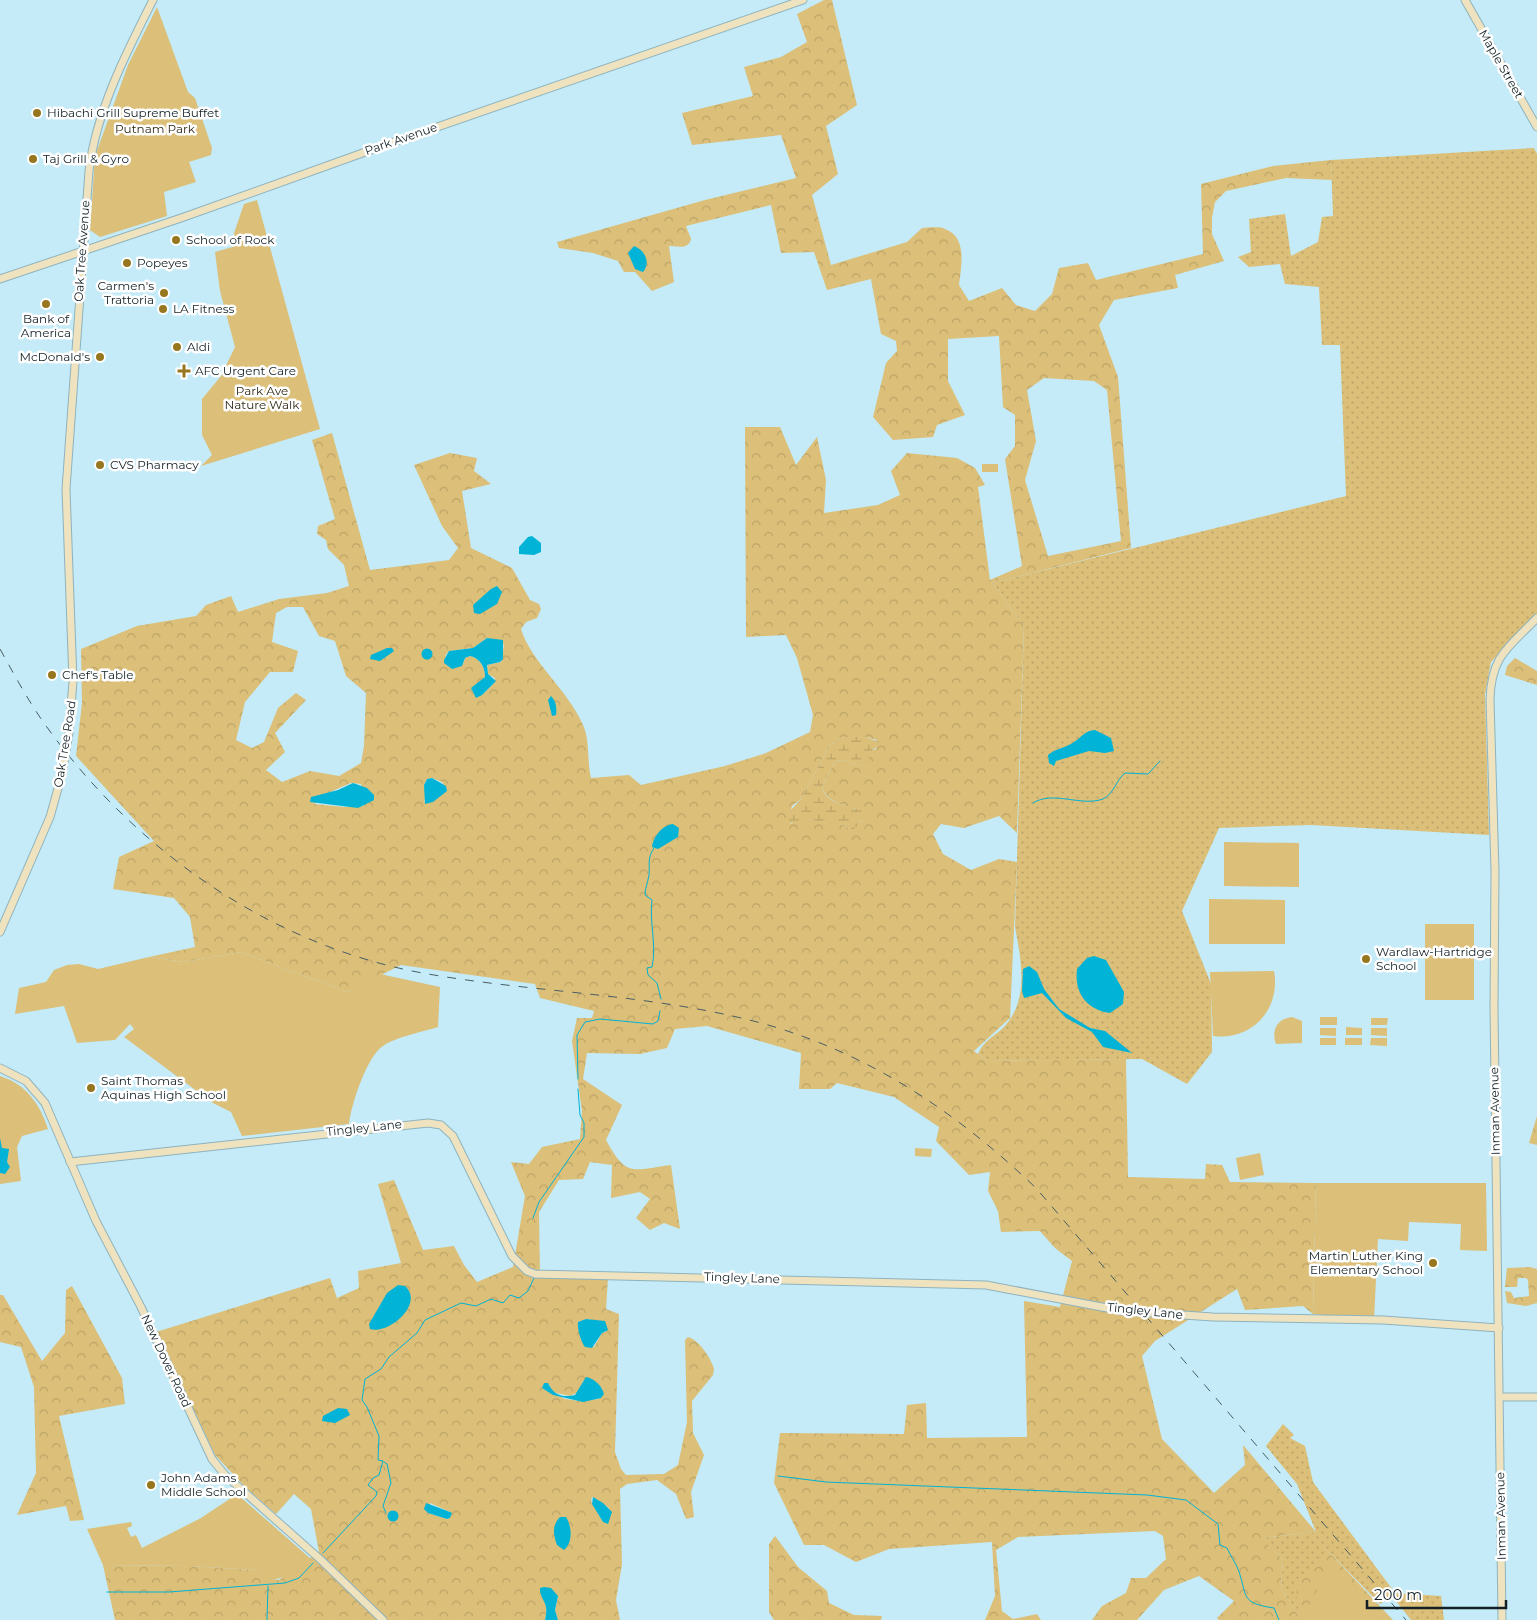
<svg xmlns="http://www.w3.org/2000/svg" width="1537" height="1620" font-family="Montserrat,sans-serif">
  <defs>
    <pattern id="grass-dots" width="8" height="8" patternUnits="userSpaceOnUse" patternTransform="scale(1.25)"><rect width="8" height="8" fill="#dcbf78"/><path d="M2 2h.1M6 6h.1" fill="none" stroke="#bca468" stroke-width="1.8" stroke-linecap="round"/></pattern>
    <pattern id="forest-crowns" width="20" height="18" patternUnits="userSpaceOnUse" patternTransform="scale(1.25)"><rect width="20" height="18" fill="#dcbf78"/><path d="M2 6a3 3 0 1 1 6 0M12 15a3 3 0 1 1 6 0" fill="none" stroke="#bca468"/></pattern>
    <pattern id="wetland-marsh" width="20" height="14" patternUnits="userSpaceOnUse" patternTransform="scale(1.25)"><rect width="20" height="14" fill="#dcbf78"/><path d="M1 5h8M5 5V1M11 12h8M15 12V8" fill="none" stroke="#bca468"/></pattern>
  </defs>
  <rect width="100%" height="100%" fill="#c4ebf7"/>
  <g fill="url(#grass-dots)">
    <path d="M1534,148L1537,154V614L1491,662L1485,694L1489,835L1311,825L1219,828L1182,911L1211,984L1212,1052L1187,1084L1142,1059L987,1061L978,1054C983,1041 995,1036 1004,1027C1030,999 1021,960 1015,927L1024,626L992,583L1346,496L1340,345H1322L1319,287L1285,284L1280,264L1249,267L1238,257L1251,252L1249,219L1285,214L1291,256L1318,242L1322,217L1333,216L1331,160Z"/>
    <polygon points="1283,1424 1294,1435 1290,1438 1305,1446 1313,1482 1395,1593 1441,1596 1444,1620 1411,1620 1392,1596 1380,1604 1327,1550 1300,1619 1281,1588 1283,1560 1260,1538 1316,1532 1297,1484 1266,1446"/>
  </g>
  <g fill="url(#forest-crowns)" fill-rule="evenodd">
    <path d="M824,0H832L857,105L826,126L838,174L812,195L831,265L907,242L922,228C928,228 939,226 945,229C968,237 961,267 959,285L969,301L1002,288L1016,305L1035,311L1052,294L1059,268L1088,263L1096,280L1203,254L1201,184L1273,166L1331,160L1332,180L1286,178L1226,191L1215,202L1212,218V234L1224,261L1175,275L1178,288L1114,300L1099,325L1118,377L1131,548L992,583L1024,626L1017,833L999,816L964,828L941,824L933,834L943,854L971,870L999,859L1017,862L1010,1018L974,1051L987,1061L1126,1059L1128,1177L1205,1179L1206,1164L1222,1165L1230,1182L1316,1183L1313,1314L1303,1306L1245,1310L1237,1289L1155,1341L1142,1356L1162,1439L1214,1493L1245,1465L1243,1445L1316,1532L1261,1538L1283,1560L1281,1588L1299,1617L1296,1587L1327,1550L1393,1620H1219L1217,1618L1234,1601L1199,1576L1164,1590L1137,1620H1092L1102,1606L1126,1593L1131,1578H1146L1166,1559L1163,1536L1155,1531L1018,1537L996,1550L1002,1611L1013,1619L1037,1614L1041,1620H985L995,1596L992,1542L889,1549L856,1562L824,1545H804L774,1483L780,1433L904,1434L907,1405L926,1403L927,1438L1027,1437L1024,1301L1060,1307L1072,1261L1055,1248L1040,1231L1001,1232L998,1211L988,1191L990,1172L969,1175L936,1141L939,1127L894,1097L837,1083L830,1089H799L801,1053L707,1026L675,1029L667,1048L640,1054L587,1053L583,1079L622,1105L606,1140C627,1178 631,1170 671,1165L680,1229L664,1223L650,1230L636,1218L650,1199L640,1192L611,1198L612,1165L590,1162L583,1179L559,1180L539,1212L540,1276L608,1278L606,1309L619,1314L615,1452L621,1469L626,1475L664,1474L678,1465L687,1422L685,1340L688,1337C699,1340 711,1358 714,1369L713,1375L692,1401L693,1433L704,1455L691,1492L694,1517L686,1519L676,1494L657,1480L627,1484L620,1489L622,1564L616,1600L620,1620H558L555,1611L558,1596H542L547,1608L545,1620H115L103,1565L190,1566L254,1570L259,1572L261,1577L279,1580L319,1552L311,1509L294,1494L276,1514L246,1488L215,1455L156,1332L330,1278L337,1298L359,1288L358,1271L401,1263L378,1184L394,1180L423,1250L454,1246L464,1265L477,1282L513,1267L525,1196L511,1162L529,1164L542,1147L580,1139L582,1111L572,1041L577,1018H592L594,1011L540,998L535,984L401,965L347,992L241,952L184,962L149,957L195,947L190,917L174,898L113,889L119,857L154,841L76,756L82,703L81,649L137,626L196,616L206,605L231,596L238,612L279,599L327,593L349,586L344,565L328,549L326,540L317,534L318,526L335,519L312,440L332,433L370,570L449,560L458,548L442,526L414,465L450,453L477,458L474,471L491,484L462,491L471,548L512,568L530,600L539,604L541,609L537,618L526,622L521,629C531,662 568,690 583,725C590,740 587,762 591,778L629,775L641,785L725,766L766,753L810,732L813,715L797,658L786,635L746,637L745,427H780L796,465L817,437L826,480L824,513L878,505L900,495L891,471L907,453L957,458L975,468L985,485L978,487L990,580L1022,566L1005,459L1015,446V415L1003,407L999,336L948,339V381L965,415L937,425L933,437L893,440L873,417L886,363L897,351L896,341L881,334L871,279L827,290L814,252L781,253L771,205L686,226L691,239C688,250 678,246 669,246L674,282L652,291L635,272H624L618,261L593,253L559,248L557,242L705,200L796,178L781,135L692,145L682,113L753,96L744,67L781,57L807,42L797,14ZM1044,378L1094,381L1107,390L1121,541L1048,556L1025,480L1036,441L1027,390ZM287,607H303L319,636L335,641L346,676L366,693L364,746L361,763L339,776L310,771L282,782L266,770L285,752L275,733L306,700L296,693L278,708L264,742L252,748L236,740L245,702L270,672H293L298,651L272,642L276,613ZM487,638L504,645L501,662L487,665L488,674L495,678L494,683L482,695L472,691L475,686L485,677C485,668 480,658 470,656L465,658L463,664L457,667L445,656L449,651L473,648ZM842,737H865L877,740L876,749L872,750L860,766L844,760L835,761L822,787C825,801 846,807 857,809L862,821L850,829L844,825L812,819L791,824L789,822L792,806L801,799L830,745ZM432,778L442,782L447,791L424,802L426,795L424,785L427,779ZM351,783L361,784L364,806L344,807L314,804L330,792ZM586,1319L599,1321L607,1331L602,1333L594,1347L581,1340L578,1322ZM583,1381L602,1388L599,1399L579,1401L565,1399L542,1388L549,1384L552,1392L570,1396L579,1392ZM592,1497L609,1508L603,1522L591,1501ZM430,1503L450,1512V1518L447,1519L428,1513Z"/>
    <polygon points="1515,658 1537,671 1537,685 1505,675 1507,666"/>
    <polygon points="1537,1116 1537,1145 1529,1143"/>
    <polygon points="1530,1267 1537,1269 1537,1303 1526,1306 1507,1303 1505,1291 1511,1292 1514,1298 1529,1296 1528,1280 1526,1278 1518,1278 1517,1287 1505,1287 1507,1268"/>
    <polygon points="72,1286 122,1378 125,1404 59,1416 84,1520 70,1521 66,1506 17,1515 36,1473 34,1387 21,1347 0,1342 0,1295 3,1295 42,1361 65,1333 66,1290"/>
    <polygon points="775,1536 798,1567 827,1591 829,1603 854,1615 882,1616 881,1620 774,1620 769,1612 769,1544"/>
  </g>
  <path fill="url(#wetland-marsh)" d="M842,737H865L880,742V745L872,750V755L860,766L844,760L835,761L822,787C825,804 850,806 863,811L864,818L854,829H850L844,825L820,823L812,819L796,824L789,823V812L801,799L830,745Z"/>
  <g fill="#dcbf78">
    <polygon points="157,7 188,92 195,98 212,148 211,155 189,162 196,182 164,192 167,216 100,237 90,230 95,156 128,65"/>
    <polygon points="257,200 320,429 201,466 212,455 202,435 202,399 221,376 235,347 220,291 215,252 236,246 234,233 244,204"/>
    <polygon points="998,464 998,472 982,472 982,464"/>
    <polygon points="1224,842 1299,843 1299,887 1224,886"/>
    <polygon points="1209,899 1285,900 1285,944 1209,944"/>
    <rect x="1425" y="924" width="49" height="76"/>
    <path d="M241,952L347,992L380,974L440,987L438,1027C422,1032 396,1037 383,1046C367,1056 351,1105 349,1124L242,1136L231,1112L213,1103L124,1037L134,1029L130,1024L115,1040L77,1043L64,1006L15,1014L19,988L46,982L54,970L67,965L79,964L98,969L149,957L184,962Z"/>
    <path d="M1274,971C1281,1009 1252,1041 1213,1036L1210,972Z"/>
    <path d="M1292,1017L1302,1021V1043L1276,1044C1271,1030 1277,1019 1292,1017Z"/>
    <rect x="1320" y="1017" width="17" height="8"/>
    <polygon points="1371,1018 1388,1018 1387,1025 1371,1025"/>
    <polygon points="1346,1027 1362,1028 1362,1035 1346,1035"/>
    <polygon points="1320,1028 1336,1028 1336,1036 1320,1035"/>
    <polygon points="1371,1028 1387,1028 1387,1036 1371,1035"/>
    <rect x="1320" y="1038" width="16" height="7"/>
    <rect x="1345" y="1038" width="17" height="7"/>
    <polygon points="1371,1038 1387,1038 1387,1046 1370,1045"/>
    <path d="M0,1076C26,1084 40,1104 48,1129L22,1136L17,1147L21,1181L0,1184Z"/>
    <polygon points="915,1148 932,1149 931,1157 915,1156"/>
    <polygon points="1260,1153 1264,1175 1240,1180 1236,1158"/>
    <polygon points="1316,1183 1486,1183 1487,1251 1460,1250 1461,1224 1409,1222 1408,1241 1378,1239 1374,1320 1313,1314"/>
    <path d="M237,1494L311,1559C296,1575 283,1580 261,1580L259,1572L254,1570L190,1566L103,1565L87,1529L131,1522L132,1526L127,1528L131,1537L136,1535L142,1548L201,1518Z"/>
    <polygon points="1332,1560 1381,1620 1302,1620"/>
  </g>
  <g fill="#01b3d6">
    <path d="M634,246C645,250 651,263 643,272L635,269L628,253Z"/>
    <polygon points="532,536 541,543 541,552 534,555 519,554 519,547 528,537"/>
    <polygon points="497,586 502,592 497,604 480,614 474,613 473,605 491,589"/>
    <path d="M487,638L503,640V659L500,662L487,665L488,674L496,681L482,695L476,698L471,688L485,677C485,667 480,658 470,656L465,658L462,666L452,669L444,663V660L449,651L473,648Z"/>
    <polygon points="387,648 392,648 394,651 380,661 370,659 371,655"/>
    <circle cx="427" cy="654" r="5.5"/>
    <path d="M551,696C556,701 557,708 556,715L552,716L548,700Z"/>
    <path d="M1095,730L1111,738L1114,751L1105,753L1089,751L1056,761L1054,766L1049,763L1048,755C1056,748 1066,748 1074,742C1082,737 1084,731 1095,730Z"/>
    <polygon points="432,778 446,786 447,791 433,802 425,804 424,785 427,779"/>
    <polygon points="353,783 367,788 374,795 374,800 358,808 310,802 311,797 338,790"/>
    <path d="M673,824L679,828L678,837L658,849L652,847C653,836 663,825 673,824Z"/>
    <path d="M1094,956L1106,960L1124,992L1123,1004L1110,1013C1086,1010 1074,992 1077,969L1087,958Z"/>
    <polygon points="1029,966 1037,972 1044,989 1059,1009 1090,1028 1105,1031 1132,1053 1103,1047 1092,1032 1066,1018 1042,993 1024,998 1022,991 1023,969"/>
    <polygon points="0,1138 2,1148 9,1149 7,1162 10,1167 5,1174 0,1173"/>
    <path d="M398,1285L405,1286C425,1304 388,1335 370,1329L369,1324L387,1293Z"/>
    <path d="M586,1319L605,1321L608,1330L602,1333L592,1348L585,1347C581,1342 577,1329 578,1322Z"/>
    <path d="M586,1377C594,1378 602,1386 604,1394L601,1398L583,1402L553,1395L542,1388L544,1383H548C554,1395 561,1398 575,1395Z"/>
    <polygon points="338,1408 347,1409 350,1415 335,1423 322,1421 323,1416"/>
    <polygon points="593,1497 603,1503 612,1512 608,1524 603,1522 592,1504"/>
    <polygon points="426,1503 450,1512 452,1513 450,1518 447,1519 428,1513 424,1509"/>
    <circle cx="393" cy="1516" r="5.5"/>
    <path d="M560,1517H566C572,1527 573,1542 564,1550L557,1545C553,1534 552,1525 560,1517Z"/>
    <path d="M544,1587L551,1588L558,1596L555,1610L558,1620H545C550,1601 540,1602 540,1588Z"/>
  </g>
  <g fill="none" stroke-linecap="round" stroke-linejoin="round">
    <g stroke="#01b3d6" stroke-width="1">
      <path d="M1033,803C1053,790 1081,807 1103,799C1114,794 1116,780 1125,773L1148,774L1160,761"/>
      <path d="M654,848C647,858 650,864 649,875C648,882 645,888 645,895L652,900C649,922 657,945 652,967L647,968L648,975L657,983L661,999"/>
      <polyline points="578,1079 577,1035 585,1022 600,1019 653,1024 658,1021 660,1011"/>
      <polyline points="533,1218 539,1202 584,1137 584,1123 580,1115 578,1089"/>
      <polyline points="384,1462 387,1464 391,1483 383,1506 386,1513"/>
      <path d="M778,1476L826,1482L1147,1495L1186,1500L1218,1524L1220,1545L1227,1548C1230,1555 1235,1562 1238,1569C1248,1596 1239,1603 1274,1608L1279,1620"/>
      <polyline points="323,1553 376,1496 377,1492 368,1485 373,1478 379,1475 383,1461 378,1460 379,1436 367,1407 362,1400 365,1379 381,1369 389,1357 417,1333 425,1320 461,1303 476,1306 491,1299 503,1303 510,1295 519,1298 528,1291 534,1278"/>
      <polyline points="107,1592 169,1592 285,1583 299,1578 313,1563"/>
      <polyline points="267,1620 268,1586"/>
    </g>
    <defs>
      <g id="secondary">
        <polyline points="1465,0 1537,127"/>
        <polyline points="0,279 184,217 371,150 803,0"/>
        <path d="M69,733L73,681L66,489L89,171C96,112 126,53 153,0"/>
        <polyline points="0,932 50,817 62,774"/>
        <polyline points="0,1068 26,1081 45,1103 96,1221 141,1307 212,1459 225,1475 321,1560 383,1620"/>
        <polyline points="70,1162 428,1123 441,1125 453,1136 512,1256 527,1271 535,1274 986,1285 1123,1311 1213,1317 1383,1320 1499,1328"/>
        <polyline points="1500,1397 1537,1397"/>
        <path d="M1502,1620L1494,1008L1495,871L1490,700C1491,656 1508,648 1537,618"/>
      </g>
    </defs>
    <use href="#secondary" stroke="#8eb3bf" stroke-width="9"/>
    <use href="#secondary" stroke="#efe2be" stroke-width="7"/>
    <path stroke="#485e65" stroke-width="1" stroke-dasharray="9 9" stroke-linecap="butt" d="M0,649C14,674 27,699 44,723C134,850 272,947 428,974C538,993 653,994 761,1023C869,1053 955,1111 1036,1188L1406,1620"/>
    <defs>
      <polyline id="secondary-bridge" points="62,774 69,733"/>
    </defs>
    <use href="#secondary-bridge" stroke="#8eb3bf" stroke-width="9" stroke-linecap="butt"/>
    <use href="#secondary-bridge" stroke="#efe2be" stroke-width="7"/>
  </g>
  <g fill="#96771f" stroke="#fff" stroke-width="2">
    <circle cx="37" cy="113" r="5"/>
    <circle cx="33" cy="159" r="5"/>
    <circle cx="176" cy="240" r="5"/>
    <circle cx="127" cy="263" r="5"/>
    <circle cx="164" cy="293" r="5"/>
    <circle cx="46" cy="304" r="5"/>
    <circle cx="163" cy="309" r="5"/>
    <circle cx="177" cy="347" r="5"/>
    <circle cx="100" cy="357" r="5"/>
    <path d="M181.5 363.5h5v5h5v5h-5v5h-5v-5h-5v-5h5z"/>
    <circle cx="100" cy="465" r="5"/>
    <circle cx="52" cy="675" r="5"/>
    <circle cx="1366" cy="959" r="5"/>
    <circle cx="91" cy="1088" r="5"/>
    <circle cx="1433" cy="1263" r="5"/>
    <circle cx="151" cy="1485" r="5"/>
  </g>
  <g text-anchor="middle" stroke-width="5" stroke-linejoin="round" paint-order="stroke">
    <g font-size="12" fill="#122025" stroke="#fff">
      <text transform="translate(1501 64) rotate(60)" y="4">Maple Street</text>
      <text transform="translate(401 139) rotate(-19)" y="4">Park Avenue</text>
      <text transform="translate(82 251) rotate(-86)" y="4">Oak Tree Avenue</text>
      <text transform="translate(65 744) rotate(-81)" y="4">Oak Tree Road</text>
      <text transform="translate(1495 1111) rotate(-91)" y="4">Inman Avenue</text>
      <text transform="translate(364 1128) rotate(-6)" y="4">Tingley Lane</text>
      <text transform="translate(742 1278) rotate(2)" y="4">Tingley Lane</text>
      <text transform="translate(1145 1311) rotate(6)" y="4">Tingley Lane</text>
      <text transform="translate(166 1361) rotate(65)" y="4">New Dover Road</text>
      <text transform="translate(1501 1516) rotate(-91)" y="4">Inman Avenue</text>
    </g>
    <g font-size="12" fill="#122025" stroke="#fff" text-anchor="start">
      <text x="47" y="117">Hibachi Grill Supreme Buffet</text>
      <text x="43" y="163">Taj Grill &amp; Gyro</text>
      <text x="186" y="244">School of Rock</text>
      <text x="137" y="267">Popeyes</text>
      <text x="154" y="290" text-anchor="end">Carmen's<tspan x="154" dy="14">Trattoria</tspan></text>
      <text x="173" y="313">LA Fitness</text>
      <text x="46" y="323" text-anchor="middle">Bank of<tspan x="46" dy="14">America</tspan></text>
      <text x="187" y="351">Aldi</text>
      <text x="90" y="361" text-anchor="end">McDonald's</text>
      <text x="195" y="375">AFC Urgent Care</text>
      <text x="110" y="469">CVS Pharmacy</text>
      <text x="62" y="679">Chef's Table</text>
      <text x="1376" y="956">Wardlaw-Hartridge<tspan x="1376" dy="14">School</tspan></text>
      <text x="101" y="1085">Saint Thomas<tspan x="101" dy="14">Aquinas High School</tspan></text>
      <text x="1423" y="1260" text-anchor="end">Martin Luther King<tspan x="1423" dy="14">Elementary School</tspan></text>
      <text x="161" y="1482">John Adams<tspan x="161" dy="14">Middle School</tspan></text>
    </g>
    <g font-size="12" fill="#312a18" stroke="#fff">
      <text x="155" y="133">Putnam Park</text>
      <text x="262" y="395">Park Ave<tspan x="262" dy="14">Nature Walk</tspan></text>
    </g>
  </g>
  <path d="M1367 1600v8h139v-8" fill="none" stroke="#122025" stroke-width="2.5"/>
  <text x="1374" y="1600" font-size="15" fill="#122025" stroke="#ffffff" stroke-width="4" paint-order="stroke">200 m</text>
</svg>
